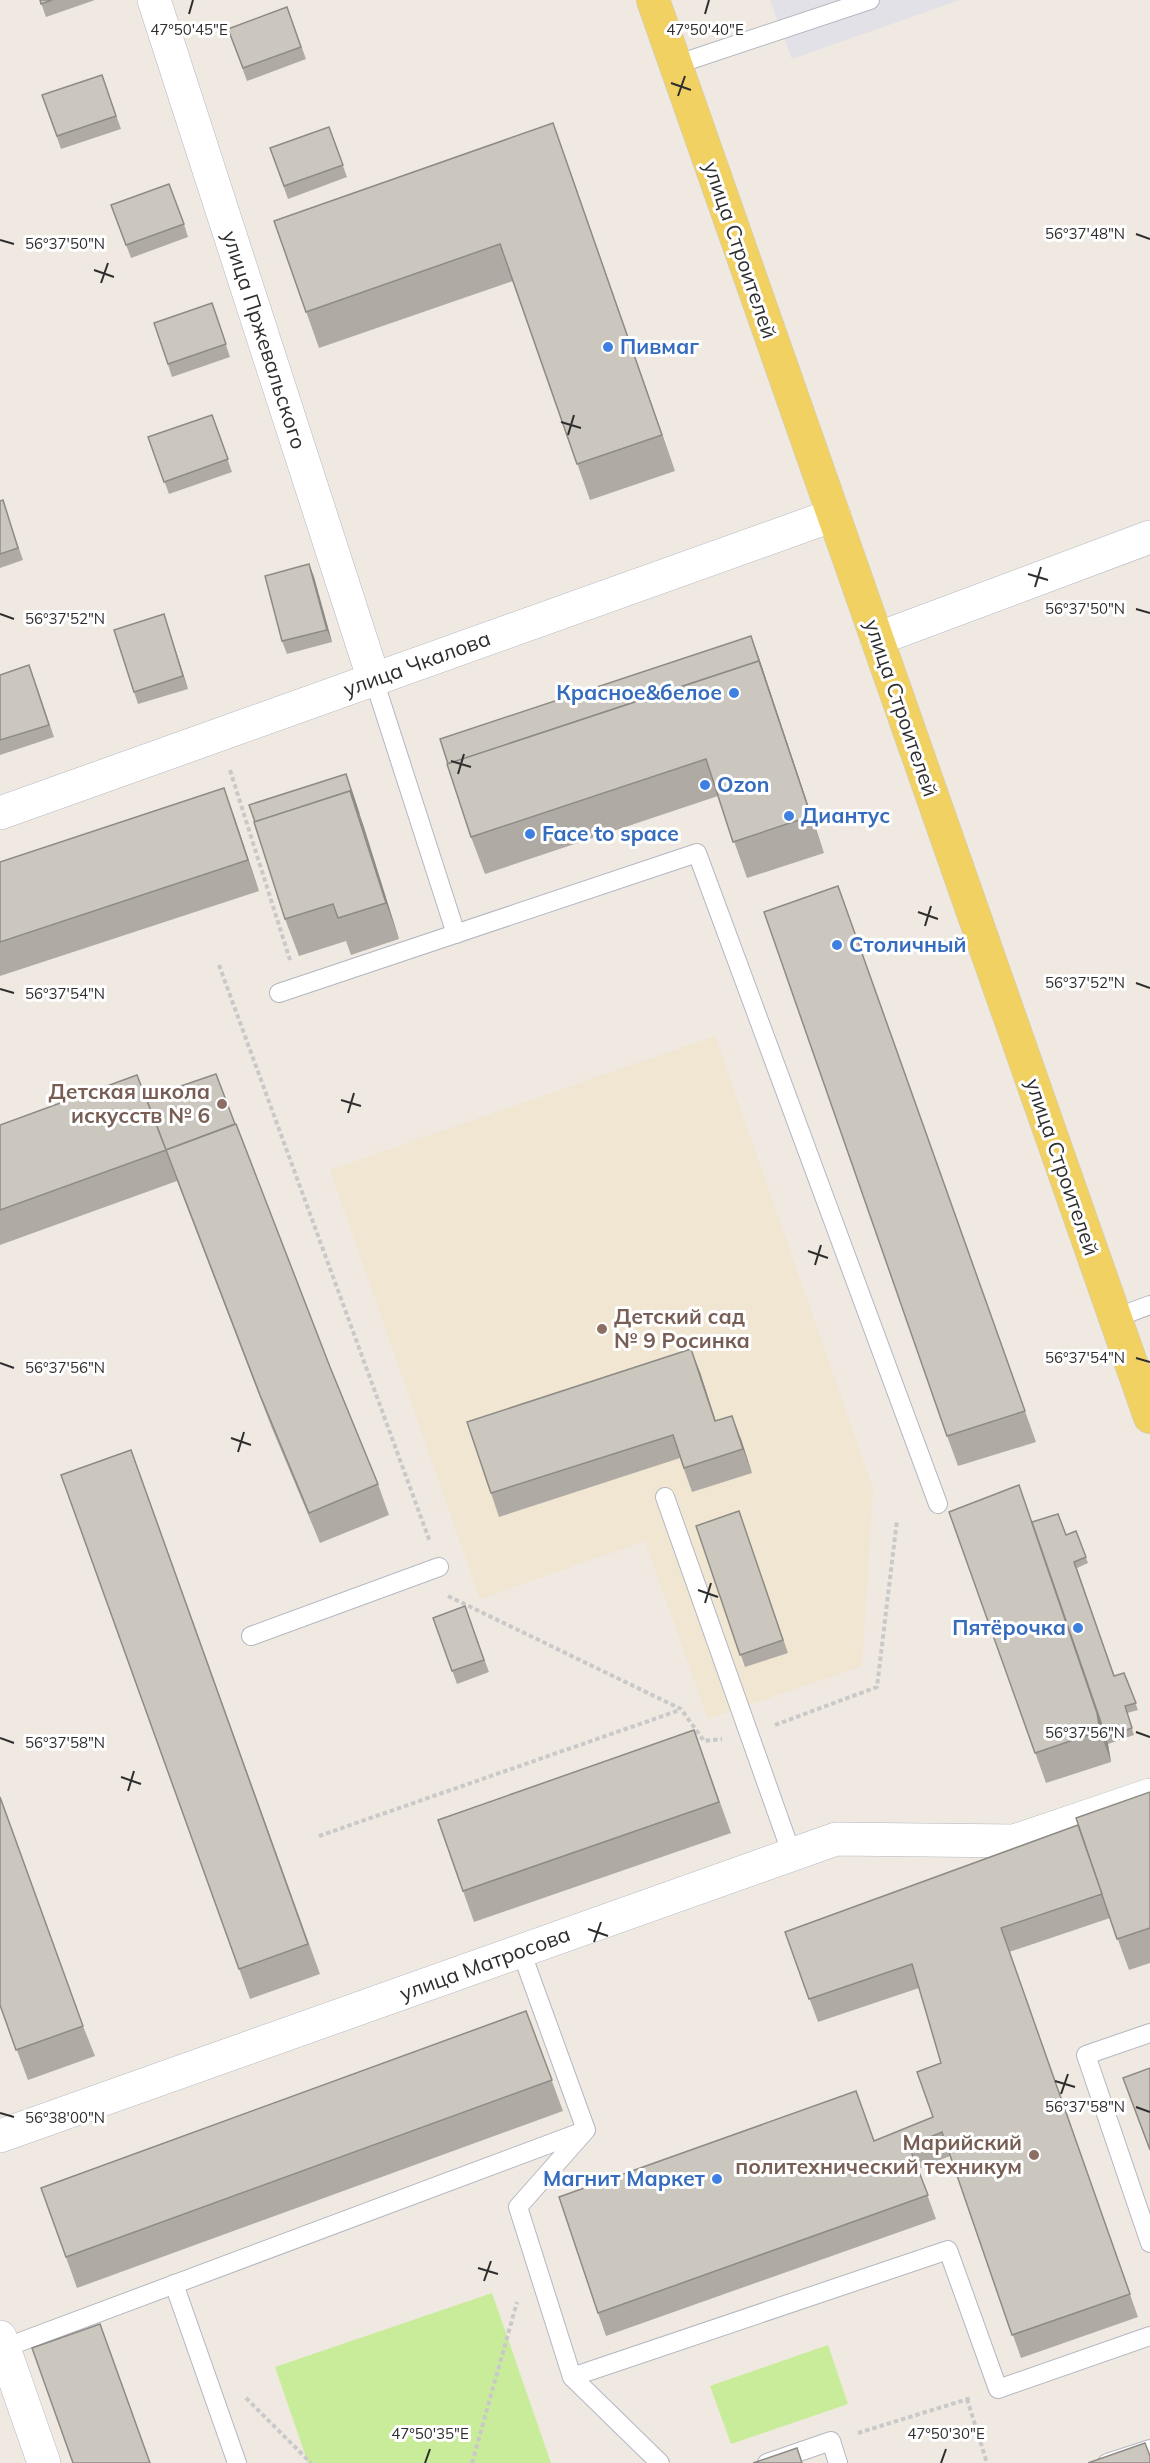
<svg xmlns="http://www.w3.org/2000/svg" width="1150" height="2463" font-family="Mulish,sans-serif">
  <rect width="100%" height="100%" fill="#efe9e1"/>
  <polygon fill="#e3e1e8" points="770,0 960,0 792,59"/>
  <polygon fill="#f0e6d1" points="715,1036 873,1488 862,1666 708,1719 645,1541 480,1599 330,1170"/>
  <g fill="#c9ec9a">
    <polygon points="492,2293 551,2463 308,2463 275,2367"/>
    <polygon points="828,2345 848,2404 731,2444 710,2386"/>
  </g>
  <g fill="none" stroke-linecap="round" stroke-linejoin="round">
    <defs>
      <g id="service">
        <polyline points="675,65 870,0"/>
        <polyline points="374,680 456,934"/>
        <polyline points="279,993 697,853 938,1504"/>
        <polyline points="1115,1318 1150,1305"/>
        <polyline points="665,1497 792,1855"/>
        <polyline points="251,1636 439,1567"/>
        <polyline points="521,1951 586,2130 518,2207 572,2377 948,2250 998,2389 1150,2336"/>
        <polyline points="1150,2033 1086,2055 1150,2243"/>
        <polyline points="174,2284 237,2463"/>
        <polyline points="4,2348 584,2131"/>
        <polyline points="572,2377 660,2463"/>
        <polyline points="767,2463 831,2441 838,2463"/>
        <polyline points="1107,2463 1150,2449"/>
      </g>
      <g id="minor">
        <polyline points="154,0 374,680"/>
        <polyline points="877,639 1150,537"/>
        <polyline points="0,813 834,515"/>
        <polyline points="0,2136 836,1839 1014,1841 1150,1795"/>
        <polyline points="0,2337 44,2463"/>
      </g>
      <polyline id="primary" points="653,0 1150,1417"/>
    </defs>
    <use href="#service" stroke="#b4b7c1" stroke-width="20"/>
    <use href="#minor" stroke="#b4b7c1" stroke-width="34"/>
    <use href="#primary" stroke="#c9c9c9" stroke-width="34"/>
    <g stroke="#c9c9c9" stroke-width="4" stroke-dasharray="4.5 3" stroke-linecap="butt">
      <polyline points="230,770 290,960"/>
      <polyline points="219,965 430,1542"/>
      <polyline points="448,1596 681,1709 704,1741 722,1739"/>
      <polyline points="775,1725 877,1687 897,1520"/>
      <polyline points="319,1836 680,1710"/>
      <polyline points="246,2398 311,2463"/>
      <polyline points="967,2399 987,2463"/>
      <polyline points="858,2433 971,2398"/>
      <polyline points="472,2463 517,2302"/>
    </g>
    <use href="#service" stroke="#fff" stroke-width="18"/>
    <use href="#minor" stroke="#fff" stroke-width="33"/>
    <use href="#primary" stroke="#f2d163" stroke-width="33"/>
  </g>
  <g fill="#afaba4">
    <polygon points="40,0 95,0 46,17"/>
    <polygon points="287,7 306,59 247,81 228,29"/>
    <polygon points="102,75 121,129 61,149 42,95"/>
    <polygon points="553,123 675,471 590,500 513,281 319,348 274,221"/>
    <polygon points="329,127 347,177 288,199 270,148"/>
    <polygon points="111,205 184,224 188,237 131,258"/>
    <polygon points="212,303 230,357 172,377 154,323"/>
    <polygon points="212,415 232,472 169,494 148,437"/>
    <polygon points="0,501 7,513 23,560 0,568"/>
    <polygon points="309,564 314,577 332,642 287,654 282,641"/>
    <polygon points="168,627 188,689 138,704 134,692"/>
    <polygon points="758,655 824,853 747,878 718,796 485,874 471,837"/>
    <polygon points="0,675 34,678 54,737 0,755"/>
    <polygon points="346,774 399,939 351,955 346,941 299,956 285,919"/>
    <polygon points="235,819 259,891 0,976 0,862"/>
    <polygon points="838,886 1036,1442 958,1466 947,1436"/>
    <polygon points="146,1098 330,1367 378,1484 389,1515 320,1543 271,1426 177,1181 0,1245 0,1125"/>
    <polygon points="700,1372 716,1421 741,1439 752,1473 692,1492 680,1458 499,1517 491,1493"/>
    <polygon points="131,1450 320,1974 250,1999 61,1475"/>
    <polygon points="739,1511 788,1653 745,1667 696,1526"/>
    <polygon points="949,1512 1032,1522 1066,1535 1076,1531 1088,1563 1077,1568 1114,1676 1124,1673 1138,1710 1127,1713 1134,1735 1108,1744 1111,1762 1046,1783"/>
    <polygon points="465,1606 489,1672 457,1684 433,1618"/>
    <polygon points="694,1730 731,1833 474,1922 438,1820"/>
    <polygon points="1150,1792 1150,1963 1129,1970 1110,1918 1009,1952 1138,2317 1021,2358 950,2156 918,2169 936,2219 606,2336 598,2313 933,2117 941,2063 919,1988 818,2022 785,1932 1078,1825"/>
    <polygon points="0,2005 83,2026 95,2056 28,2080"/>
    <polygon points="526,2011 563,2111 77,2288 41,2188"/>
  </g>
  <g fill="#8e8b86">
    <polygon points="553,123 566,160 675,471 662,435"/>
    <polygon points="309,564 314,577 332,642 327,630"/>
    <polygon points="164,614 168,627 188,689 183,676"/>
    <polygon points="751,636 758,655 824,853 811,816"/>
    <polygon points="346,774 364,827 399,939 386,903"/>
    <polygon points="224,788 235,819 259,891 248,860"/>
    <polygon points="691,1349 700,1372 723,1445"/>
    <polygon points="732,1416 741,1439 752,1473 743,1449"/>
    <polygon points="1019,1485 1108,1744 1111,1762 1100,1731"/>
  </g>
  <g fill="#cbc7bf" stroke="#8e8b86" stroke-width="1.5">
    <polygon points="40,0 52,0 41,4"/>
    <polygon points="287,7 301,47 243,68 228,29"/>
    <polygon points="102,75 116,116 57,136 42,95"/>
    <polygon points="553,123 662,435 577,464 500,244 306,312 274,221"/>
    <polygon points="329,127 343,165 284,186 270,148"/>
    <polygon points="169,184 184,224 126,245 111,205"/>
    <polygon points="212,303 226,344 168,364 154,323"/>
    <polygon points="212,415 228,459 164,482 148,437"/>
    <polygon points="3,500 18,548 0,554 0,501"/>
    <polygon points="309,564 327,630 282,641 265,576"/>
    <polygon points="164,614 183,676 134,692 114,630"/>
    <polygon points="751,636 765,679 759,661 448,764 440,739"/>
    <polygon points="759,661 811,816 733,842 706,759 471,837 447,764"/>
    <polygon points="29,665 49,725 0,740 0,675"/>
    <polygon points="346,774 359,814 350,791 255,822 249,805"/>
    <polygon points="224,788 248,860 0,942 0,862"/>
    <polygon points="350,791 386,903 338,918 333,904 285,919 254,822"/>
    <polygon points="838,886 1025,1411 947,1436 764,912"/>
    <polygon points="216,1074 235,1124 166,1150 146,1098"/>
    <polygon points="137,1075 166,1150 236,1124 330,1367 378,1484 309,1513 260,1395 166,1150 0,1210 0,1125"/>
    <polygon points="691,1349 715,1421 732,1416 743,1449 684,1468 673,1435 491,1493 467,1422"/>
    <polygon points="131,1450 308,1944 239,1969 61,1475"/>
    <polygon points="1019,1485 1097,1713 1100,1731 1035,1753 949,1512"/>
    <polygon points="739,1511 783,1640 740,1655 696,1526"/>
    <polygon points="1058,1514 1066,1535 1076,1531 1086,1557 1074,1562 1114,1676 1124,1673 1136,1703 1125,1706 1132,1728 1106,1737 1032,1522"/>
    <polygon points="465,1606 484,1660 452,1671 433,1618"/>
    <polygon points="694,1730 719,1802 463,1891 438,1820"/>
    <polygon points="1150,1792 1150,1928 1117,1939 1076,1818"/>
    <polygon points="0,1797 83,2026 16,2050 0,2005"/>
    <polygon points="1078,1825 1102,1894 1001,1928 1130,2294 1012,2335 942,2132 909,2146 928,2195 598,2313 559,2197 856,2091 874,2141 933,2117 917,2072 941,2063 912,1964 809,1999 785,1932"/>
    <polygon points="526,2011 552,2080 66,2257 41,2188"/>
    <polygon points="1150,2068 1150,2150 1123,2078"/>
    <polygon points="100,2324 150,2463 73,2463 32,2348"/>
    <polygon points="1145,2443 1150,2456 1150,2463 1088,2463"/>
    <polygon points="797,2448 802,2463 753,2463"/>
  </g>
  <path fill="none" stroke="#2e2e2e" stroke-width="2" d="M189,14L193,0M705,14L709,0M671,83L691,90M678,96L685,76M1136,234L1150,239M0,240L14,244M94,270L114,277M101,283L108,263M561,422L581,428M568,435L574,415M1028,574L1048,580M1035,587L1041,567M1136,609L1150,613M0,614L14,619M451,761L471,767M458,774L464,754M918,912L938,919M925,926L931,906M1136,983L1150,988M0,989L14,993M341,1100L361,1106M348,1113L354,1093M808,1251L828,1258M815,1265L821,1245M1136,1358L1150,1362M0,1363L14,1368M231,1438L251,1445M238,1452L244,1432M698,1590L718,1597M705,1603L711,1583M1136,1732L1150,1737M0,1738L14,1743M121,1777L141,1784M128,1791L134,1771M588,1929L608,1936M594,1942L601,1922M1055,2081L1075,2087M1061,2094L1068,2074M1136,2107L1150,2112M0,2113L14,2117M478,2268L498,2274M484,2281L491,2261M425,2463L430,2449M941,2463L946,2449"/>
  <g fill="#3f7fe0" stroke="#fff" stroke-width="2">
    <circle cx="608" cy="347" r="6"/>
    <circle cx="734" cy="693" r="6"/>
    <circle cx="705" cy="785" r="6"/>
    <circle cx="789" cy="816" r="6"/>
    <circle cx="530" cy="834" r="6"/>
    <circle cx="837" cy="945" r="6"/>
    <circle cx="1078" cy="1628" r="6"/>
    <circle cx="717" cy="2179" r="6"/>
  </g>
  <g fill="#8d6e63" stroke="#fff" stroke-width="2">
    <circle cx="222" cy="1104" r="6"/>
    <circle cx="602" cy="1329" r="6"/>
    <circle cx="1034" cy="2155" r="6"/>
  </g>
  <g text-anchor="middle" stroke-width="6" stroke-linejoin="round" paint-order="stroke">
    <g font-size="21" fill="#2e2e2e" stroke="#fff">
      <text transform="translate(740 250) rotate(71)" y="7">улица Строителей</text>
      <text transform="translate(264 340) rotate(72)" y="7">улица Пржевальского</text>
      <text transform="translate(417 664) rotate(-20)" y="7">улица Чкалова</text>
      <text transform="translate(901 708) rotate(71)" y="7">улица Строителей</text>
      <text transform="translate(1062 1167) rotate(71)" y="7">улица Строителей</text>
      <text transform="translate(485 1964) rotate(-20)" y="7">улица Матросова</text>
    </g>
    <g font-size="21" font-weight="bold" fill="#366cbe" stroke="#fff" text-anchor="start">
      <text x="620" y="354">Пивмаг</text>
      <text x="722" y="700" text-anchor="end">Красное&amp;белое</text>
      <text x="717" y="792">Ozon</text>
      <text x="801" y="823">Диантус</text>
      <text x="542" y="841">Face to space</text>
      <text x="849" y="952">Столичный</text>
      <text x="1066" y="1635" text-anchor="end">Пятёрочка</text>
      <text x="705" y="2186" text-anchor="end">Магнит Маркет</text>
    </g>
    <g font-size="21" font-weight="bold" fill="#785e54" stroke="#fff" text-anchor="end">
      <text x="210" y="1099">Детская школа<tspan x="210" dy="24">искусств № 6</tspan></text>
      <text x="614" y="1324" text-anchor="start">Детский сад<tspan x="614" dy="24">№ 9 Росинка</tspan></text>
      <text x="1022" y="2150">Марийский<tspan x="1022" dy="24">политехнический техникум</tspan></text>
    </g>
  </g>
  <g font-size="15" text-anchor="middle" fill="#2e2e2e" stroke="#fff" stroke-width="6" stroke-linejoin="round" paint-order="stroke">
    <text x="189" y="35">47°50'45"E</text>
    <text x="705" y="35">47°50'40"E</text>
    <text x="1085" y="239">56°37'48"N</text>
    <text x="65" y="249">56°37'50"N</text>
    <text x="1085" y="614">56°37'50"N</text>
    <text x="65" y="624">56°37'52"N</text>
    <text x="1085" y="988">56°37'52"N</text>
    <text x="65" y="999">56°37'54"N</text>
    <text x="1085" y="1363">56°37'54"N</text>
    <text x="65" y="1373">56°37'56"N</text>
    <text x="1085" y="1738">56°37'56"N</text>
    <text x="65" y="1748">56°37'58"N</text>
    <text x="1085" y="2112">56°37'58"N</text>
    <text x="65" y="2123">56°38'00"N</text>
    <text x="430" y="2439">47°50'35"E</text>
    <text x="946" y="2439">47°50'30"E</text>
  </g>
</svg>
